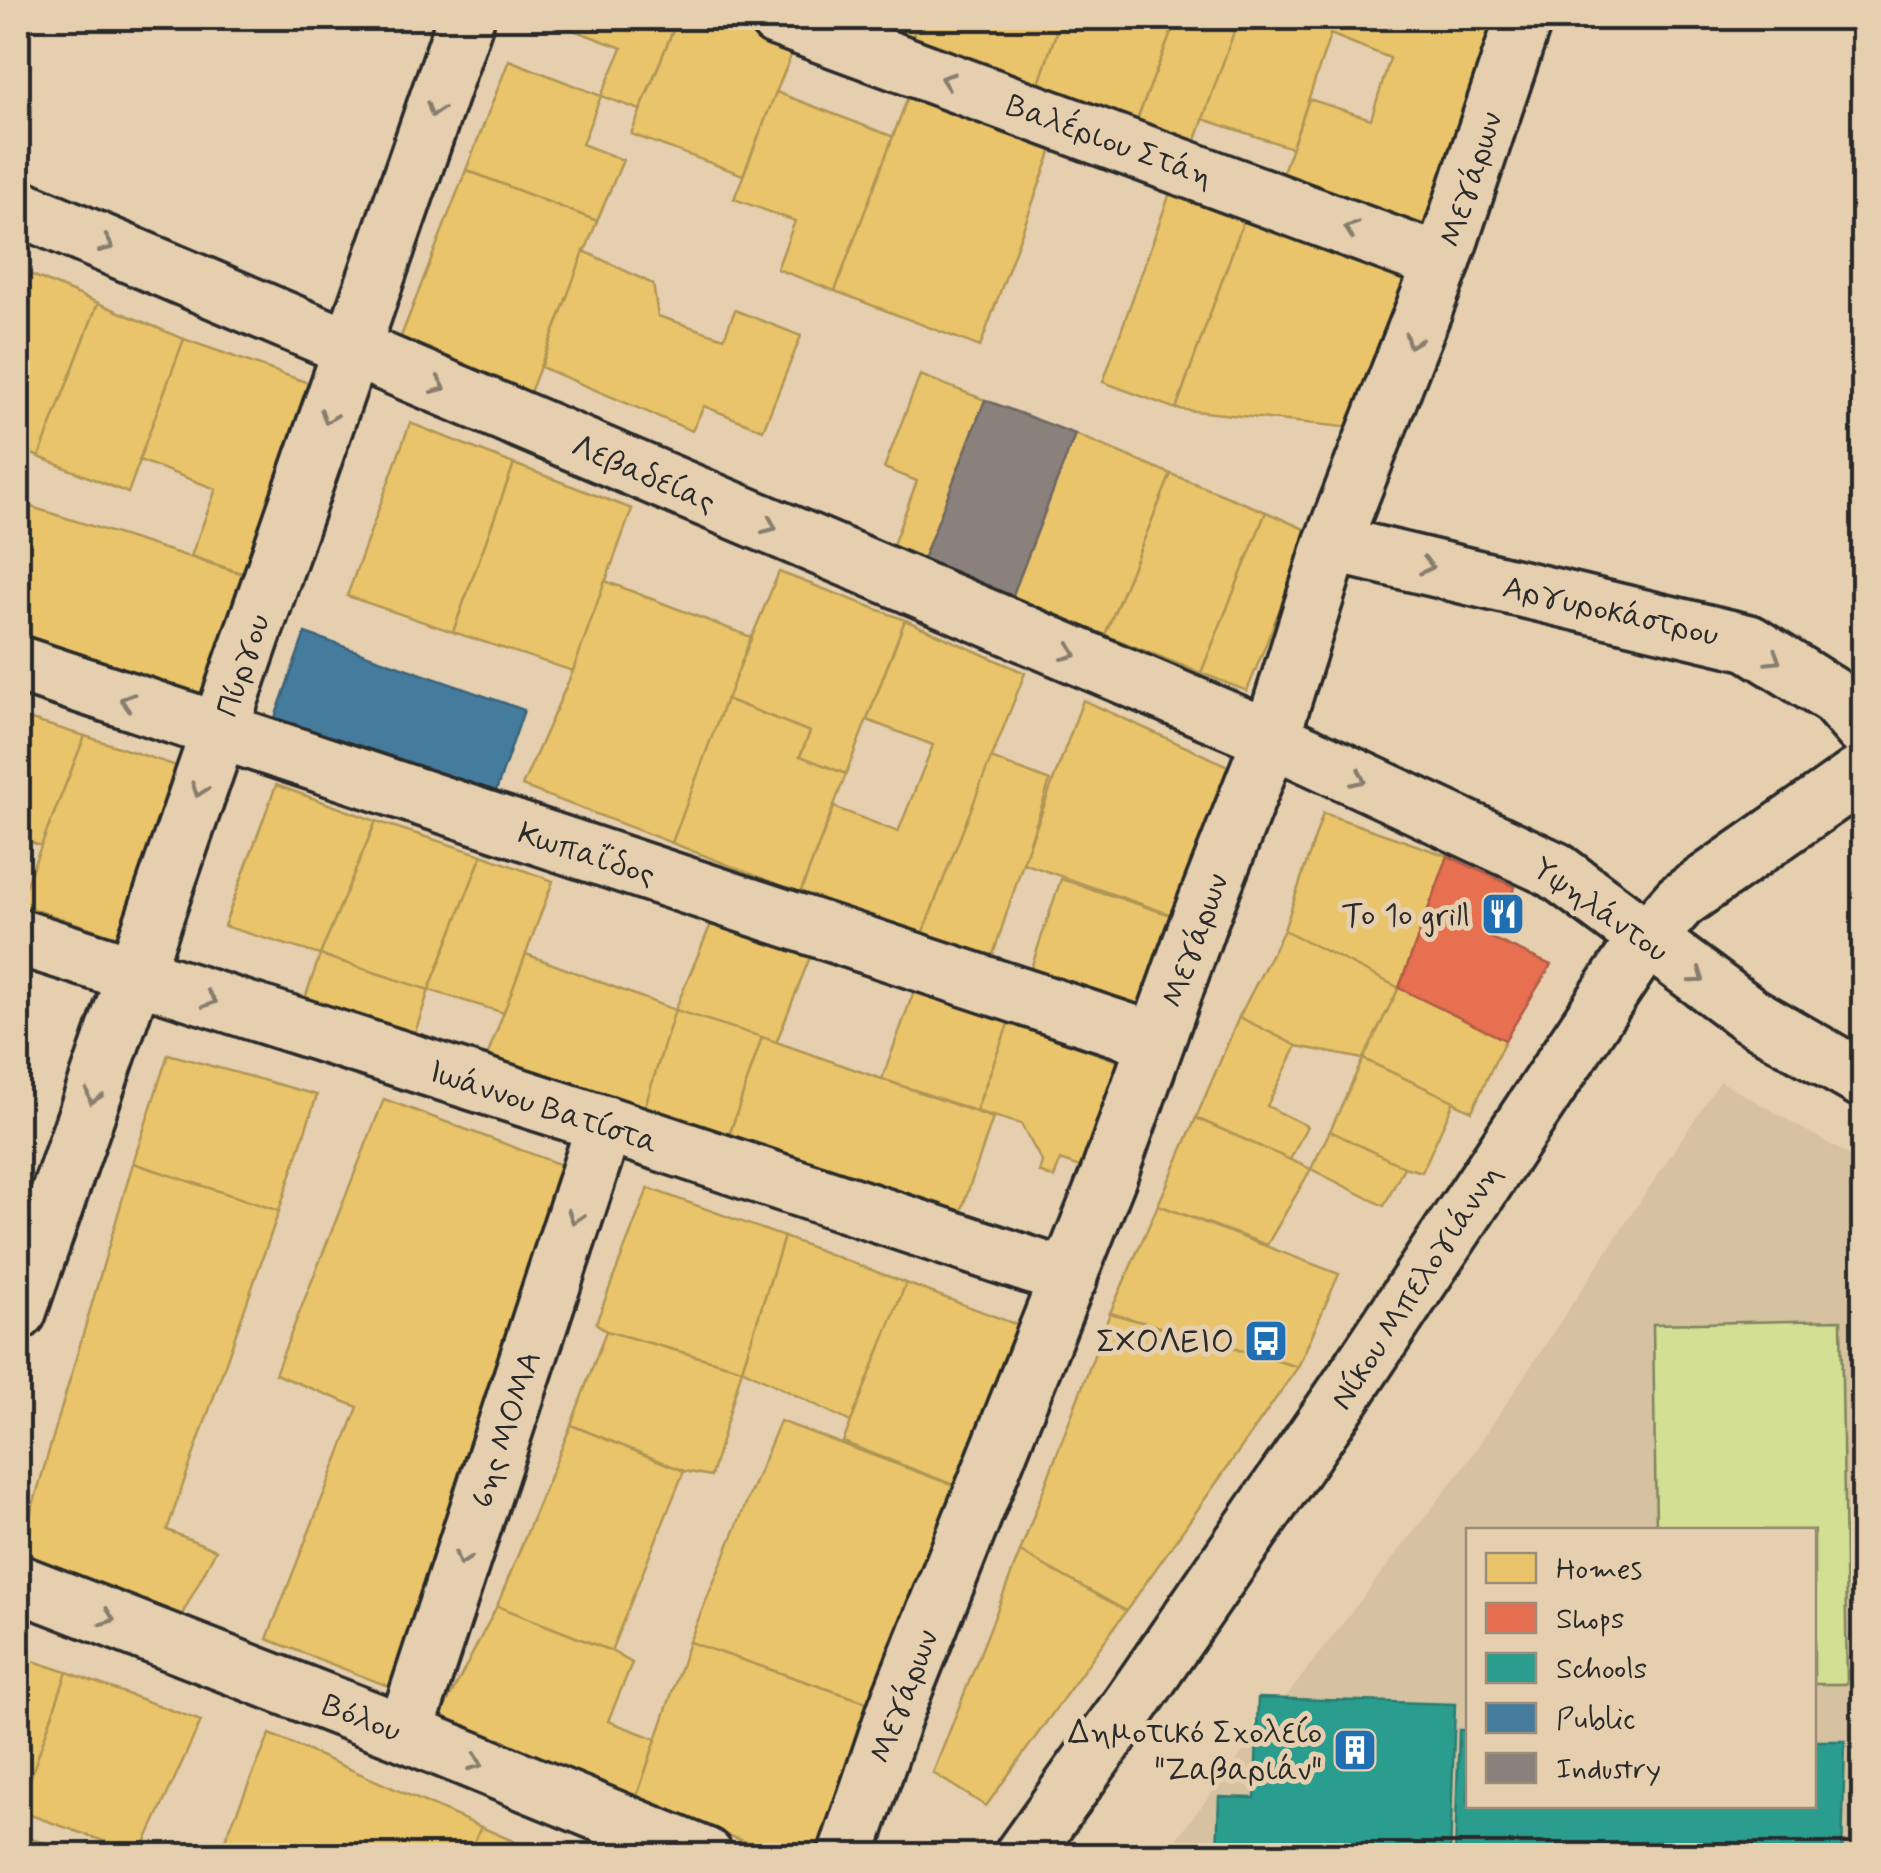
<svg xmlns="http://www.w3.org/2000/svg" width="1881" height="1873" font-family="Mynerve,sans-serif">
  <rect width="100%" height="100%" fill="#e5cfaf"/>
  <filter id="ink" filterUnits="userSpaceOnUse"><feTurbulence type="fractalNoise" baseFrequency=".01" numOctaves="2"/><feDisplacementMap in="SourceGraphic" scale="20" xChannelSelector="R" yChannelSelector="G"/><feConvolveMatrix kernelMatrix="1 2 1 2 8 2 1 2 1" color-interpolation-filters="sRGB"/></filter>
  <g filter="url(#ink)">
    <path fill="#d6c1a0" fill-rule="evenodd" d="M1720,1081L1850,1156L1852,1855L1163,1856L1466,1464ZM1468,1530H1814V1806H1468Z"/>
    <polygon fill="#d3df92" stroke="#7f855e" stroke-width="2.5" points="1841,1320 1847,1684 1814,1684 1814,1530 1656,1530 1653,1324"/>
    <g fill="#e9c46a" stroke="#b09657" stroke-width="2.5">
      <polygon points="572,18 678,18 640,110 601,96 622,48 568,28"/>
      <polygon points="678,18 722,18 794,48 743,175 631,134"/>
      <polygon points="849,18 920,18 911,41"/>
      <polygon points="920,18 1061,18 1039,84 911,41"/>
      <polygon points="1061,18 1177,18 1137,120 1039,84"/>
      <polygon points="1177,18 1230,18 1238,21 1195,143 1137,120"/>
      <polygon points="1239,18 1336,18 1292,148 1203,119"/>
      <polygon points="1336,18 1504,18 1427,235 1279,183 1309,99 1371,119 1390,58 1330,34"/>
      <polygon points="509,60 601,96 582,144 623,160 597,221 466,170"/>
      <polygon points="776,92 894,137 835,291 777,269 795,221 734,199"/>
      <polygon points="909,94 1052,150 980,347 835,291"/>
      <polygon points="466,170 597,221 529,395 398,344"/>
      <polygon points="1171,190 1245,217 1176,409 1103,382"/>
      <polygon points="1245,217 1413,279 1353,428 1176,409"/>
      <polygon points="584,251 653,284 658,316 724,338 735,310 801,336 763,430 704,406 692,431 541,367"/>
      <polygon points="18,269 98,303 39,457 18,448"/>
      <polygon points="98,303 184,339 128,493 39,457"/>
      <polygon points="184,339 331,391 262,580 191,556 216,489 139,460"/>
      <polygon points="920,375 985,400 922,562 891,550 917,481 884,468"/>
      <polygon points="410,423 514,464 453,632 347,596"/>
      <polygon points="1075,434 1171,474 1105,635 1012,597"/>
      <polygon points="514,464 632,509 573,671 453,632"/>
      <polygon points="1171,474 1266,512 1201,673 1105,635"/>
      <polygon points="22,504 262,580 216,717 18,651 18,517"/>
      <polygon points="1266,512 1311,532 1247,691 1201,673"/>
      <polygon points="779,572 905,620 846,774 800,756 810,732 726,699"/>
      <polygon points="605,581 751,637 672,843 522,786 573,671"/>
      <polygon points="905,620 1025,673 918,945 800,893 834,807 898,832 933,745 867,720"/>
      <polygon points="726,699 810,732 800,756 846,774 800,893 672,843"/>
      <polygon points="1083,700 1254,778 1198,924 1023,863"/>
      <polygon points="18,716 85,736 41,846 18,837"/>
      <polygon points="85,736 204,775 132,942 18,904"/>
      <polygon points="991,758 1050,781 989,967 918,945"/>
      <polygon points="276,785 376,821 320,955 224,926"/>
      <polygon points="1323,813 1448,856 1399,988 1284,930"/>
      <polygon points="376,821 482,855 429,990 320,955"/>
      <polygon points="482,855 553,881 504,1013 429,990"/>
      <polygon points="1061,879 1198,924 1164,1024 1028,977"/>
      <polygon points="713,919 810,957 776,1043 675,1010"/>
      <polygon points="1284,930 1399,988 1363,1059 1297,1046 1239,1017"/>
      <polygon points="526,954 675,1010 643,1113 486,1059"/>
      <polygon points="320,955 429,990 412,1042 302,1007"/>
      <polygon points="915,988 1009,1022 976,1111 882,1079"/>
      <polygon points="1399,988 1505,1040 1472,1111 1363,1059"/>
      <polygon points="675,1010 762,1037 728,1139 643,1113"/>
      <polygon points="1239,1017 1297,1046 1267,1106 1307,1126 1290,1160 1196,1118"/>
      <polygon points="1009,1022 1145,1071 1108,1177 1060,1160 1054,1178 1039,1172 1042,1162 1021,1124 976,1111"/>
      <polygon points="762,1037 993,1118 960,1215 728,1139"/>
      <polygon points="168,1054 317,1095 279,1211 133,1163"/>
      <polygon points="1363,1059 1454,1101 1422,1172 1404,1167 1330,1131"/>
      <polygon points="384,1099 583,1173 390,1687 267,1639 358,1407 275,1374"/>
      <polygon points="1196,1118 1311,1169 1267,1245 1158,1205"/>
      <polygon points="1330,1131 1404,1167 1384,1206 1311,1169"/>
      <polygon points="133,1163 279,1211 167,1530 216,1550 168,1641 18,1557"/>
      <polygon points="648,1188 784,1237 742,1369 606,1331 596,1323"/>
      <polygon points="1158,1205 1339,1274 1298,1367 1110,1313"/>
      <polygon points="784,1237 906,1283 851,1422 742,1369"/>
      <polygon points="906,1283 1031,1330 969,1491 843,1442"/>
      <polygon points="1110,1313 1298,1367 1126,1611 1020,1552"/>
      <polygon points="606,1331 742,1369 711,1476 684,1471 571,1425"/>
      <polygon points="780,1421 969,1491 884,1708 689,1642"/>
      <polygon points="571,1425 684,1471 611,1651 497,1606"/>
      <polygon points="1020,1552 1126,1611 986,1806 933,1773"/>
      <polygon points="497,1606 611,1651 632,1663 608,1721 656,1739 634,1805 430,1736"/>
      <polygon points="689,1642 895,1712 846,1856 789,1856 634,1805"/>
      <polygon points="18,1656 67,1672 18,1816"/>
      <polygon points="67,1672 201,1721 140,1854 19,1811"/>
      <polygon points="270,1734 481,1827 468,1856 218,1856"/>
      <polygon points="481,1827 547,1856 468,1856"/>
      <polygon points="18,1836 45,1843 42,1856 18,1856"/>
    </g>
    <polygon fill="#e76f51" stroke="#af5b46" stroke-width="2.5" points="1448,856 1515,887 1491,938 1551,965 1505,1040 1399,988"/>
    <g fill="#2a9d8f" stroke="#2a7b71" stroke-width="2.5">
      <polygon points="1258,1698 1455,1704 1450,1856 1217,1856 1219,1797 1255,1798"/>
      <polygon points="1459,1730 1468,1730 1468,1806 1814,1806 1814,1741 1845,1741 1842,1856 1455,1856"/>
    </g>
    <polygon fill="#457b9d" stroke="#3d637b" stroke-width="2.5" points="305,633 524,710 495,794 275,718"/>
    <polygon fill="#8a817c" stroke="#6e6764" stroke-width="2.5" points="985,400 1075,434 1012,597 922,562"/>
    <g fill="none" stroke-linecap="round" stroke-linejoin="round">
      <defs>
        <g id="minor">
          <polyline points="777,18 1442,263"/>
          <polyline points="18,207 1271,738 1555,870 1750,1015 1864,1080"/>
          <polyline points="1332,544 1749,643 1836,698 1864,730"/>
          <polyline points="18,664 1156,1041"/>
          <polyline points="18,937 605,1124 1069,1278"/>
          <polyline points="18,1312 466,18"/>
          <polyline points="18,1583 405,1733 705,1856"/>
          <polyline points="405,1733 605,1124"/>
          <polyline points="846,1856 895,1712 1108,1177 1198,924 1271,738 1332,544 1442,263 1524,18"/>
        </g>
        <polyline id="major" points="1022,1856 1131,1704 1345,1393 1646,939 1680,901 1864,772"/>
      </defs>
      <use href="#minor" stroke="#2b2b2b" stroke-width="62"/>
      <use href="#major" stroke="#2b2b2b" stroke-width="62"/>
      <use href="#minor" stroke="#e5cfaf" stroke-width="55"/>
      <use href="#major" stroke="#e5cfaf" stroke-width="55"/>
    </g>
    <defs><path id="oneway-chevron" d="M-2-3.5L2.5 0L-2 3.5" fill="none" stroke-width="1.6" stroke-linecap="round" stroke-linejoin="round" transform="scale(2.5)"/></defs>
    <g stroke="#887d6d">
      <use href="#oneway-chevron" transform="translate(947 80) rotate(-160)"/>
      <use href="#oneway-chevron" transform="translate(434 110) rotate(109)"/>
      <use href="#oneway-chevron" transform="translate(1351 229) rotate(-160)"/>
      <use href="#oneway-chevron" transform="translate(107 245) rotate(23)"/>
      <use href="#oneway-chevron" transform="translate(1412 341) rotate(111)"/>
      <use href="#oneway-chevron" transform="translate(439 386) rotate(23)"/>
      <use href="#oneway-chevron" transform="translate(328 417) rotate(109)"/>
      <use href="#oneway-chevron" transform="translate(770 526) rotate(23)"/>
      <use href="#oneway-chevron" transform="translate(1427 566) rotate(13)"/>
      <use href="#oneway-chevron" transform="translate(1070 653) rotate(23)"/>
      <use href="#oneway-chevron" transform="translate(1774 659) rotate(32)"/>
      <use href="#oneway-chevron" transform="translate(127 701) rotate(-162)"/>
      <use href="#oneway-chevron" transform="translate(1359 779) rotate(25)"/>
      <use href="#oneway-chevron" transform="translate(199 790) rotate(109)"/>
      <use href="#oneway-chevron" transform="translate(1698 977) rotate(36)"/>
      <use href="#oneway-chevron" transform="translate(210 1000) rotate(17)"/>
      <use href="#oneway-chevron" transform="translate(93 1097) rotate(109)"/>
      <use href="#oneway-chevron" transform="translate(575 1217) rotate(108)"/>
      <use href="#oneway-chevron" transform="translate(462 1559) rotate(108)"/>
      <use href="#oneway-chevron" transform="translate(108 1618) rotate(21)"/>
      <use href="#oneway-chevron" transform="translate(476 1763) rotate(22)"/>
    </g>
  </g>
  <defs>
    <symbol id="restaurant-square" viewBox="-11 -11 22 22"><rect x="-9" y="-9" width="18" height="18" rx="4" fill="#1f6fb2" stroke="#e5cfaf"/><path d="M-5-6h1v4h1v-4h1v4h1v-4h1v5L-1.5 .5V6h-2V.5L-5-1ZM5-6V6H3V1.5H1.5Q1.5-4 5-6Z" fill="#fff"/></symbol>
    <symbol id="bus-square" viewBox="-11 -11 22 22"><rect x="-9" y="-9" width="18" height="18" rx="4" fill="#1f6fb2" stroke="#e5cfaf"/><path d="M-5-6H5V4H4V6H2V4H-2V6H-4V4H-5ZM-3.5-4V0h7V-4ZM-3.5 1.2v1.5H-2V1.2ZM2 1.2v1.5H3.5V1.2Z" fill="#fff"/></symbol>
    <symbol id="building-square" viewBox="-11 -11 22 22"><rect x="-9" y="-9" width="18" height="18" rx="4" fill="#1f6fb2" stroke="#e5cfaf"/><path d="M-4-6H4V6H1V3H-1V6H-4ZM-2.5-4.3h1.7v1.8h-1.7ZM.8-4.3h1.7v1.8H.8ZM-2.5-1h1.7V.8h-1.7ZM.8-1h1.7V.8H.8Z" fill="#fff"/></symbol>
  </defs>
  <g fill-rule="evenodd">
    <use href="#restaurant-square" x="1478" y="889" width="50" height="50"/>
    <use href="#bus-square" x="1241" y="1316" width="50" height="50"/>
    <use href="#building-square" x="1330" y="1725" width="50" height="50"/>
  </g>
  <g text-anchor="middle" stroke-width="10" stroke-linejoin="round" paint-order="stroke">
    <g font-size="32" fill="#2b2b2b" stroke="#e5cfaf">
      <text transform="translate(1110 140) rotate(20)" y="11">Βαλέριου Στάη</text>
      <text transform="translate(1470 179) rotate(-72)" y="11">Μεγάρων</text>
      <text transform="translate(644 473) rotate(23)" y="11">Λεβαδείας</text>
      <text transform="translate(1611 610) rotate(13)" y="11">Αργυροκάστρου</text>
      <text transform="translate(242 665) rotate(-71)" y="11">Πύργου</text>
      <text transform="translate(587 853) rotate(18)" y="11">Κωπαΐδος</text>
      <text transform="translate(1601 909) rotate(35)" y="11">Υψηλάντου</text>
      <text transform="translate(1194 940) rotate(-70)" y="11">Μεγάρων</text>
      <text transform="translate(544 1106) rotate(18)" y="11">Ιωάννου Βατίστα</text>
      <text transform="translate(1415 1286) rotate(-57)" y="11">Νίκου Μπελογιάννη</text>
      <text transform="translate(505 1429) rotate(-72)" y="11">6ης ΜΟΜΑ</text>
      <text transform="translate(903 1696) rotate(-69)" y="11">Μεγάρων</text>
      <text transform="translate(362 1717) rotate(21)" y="11">Βόλου</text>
    </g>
    <g font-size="32" fill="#2b2b2b" stroke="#e5cfaf" text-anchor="end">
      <text x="1470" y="925">Το 1ο grill</text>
      <text x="1234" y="1352">ΣΧΟΛΕΙΟ</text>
      <text x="1322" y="1743">Δημοτικό Σχολείο<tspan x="1322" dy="37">"Ζαβαριάν"</tspan></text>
    </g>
  </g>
  <rect width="1881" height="1873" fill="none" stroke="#e5cfaf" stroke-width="60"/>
  <rect x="30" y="30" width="1821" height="1813" fill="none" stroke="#2b2b2b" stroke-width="4" filter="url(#ink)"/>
  <rect x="1466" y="1528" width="350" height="280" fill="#e5cfaf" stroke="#9b8d7a" stroke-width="2.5"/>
  <rect x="1486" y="1553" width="50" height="30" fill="#e9c46a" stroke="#9b8d7a" stroke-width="2.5"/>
  <text x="1556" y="1578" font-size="30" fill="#2b2b2b">Homes</text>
  <rect x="1486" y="1603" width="50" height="30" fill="#e76f51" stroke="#9b8d7a" stroke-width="2.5"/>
  <text x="1556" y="1628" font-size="30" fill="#2b2b2b">Shops</text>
  <rect x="1486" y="1653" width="50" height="30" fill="#2a9d8f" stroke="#9b8d7a" stroke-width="2.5"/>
  <text x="1556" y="1678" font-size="30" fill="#2b2b2b">Schools</text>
  <rect x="1486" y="1703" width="50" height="30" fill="#457b9d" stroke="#9b8d7a" stroke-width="2.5"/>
  <text x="1556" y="1728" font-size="30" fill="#2b2b2b">Public</text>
  <rect x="1486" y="1753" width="50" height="30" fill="#8a817c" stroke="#9b8d7a" stroke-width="2.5"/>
  <text x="1556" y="1778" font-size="30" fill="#2b2b2b">Industry</text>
</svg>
